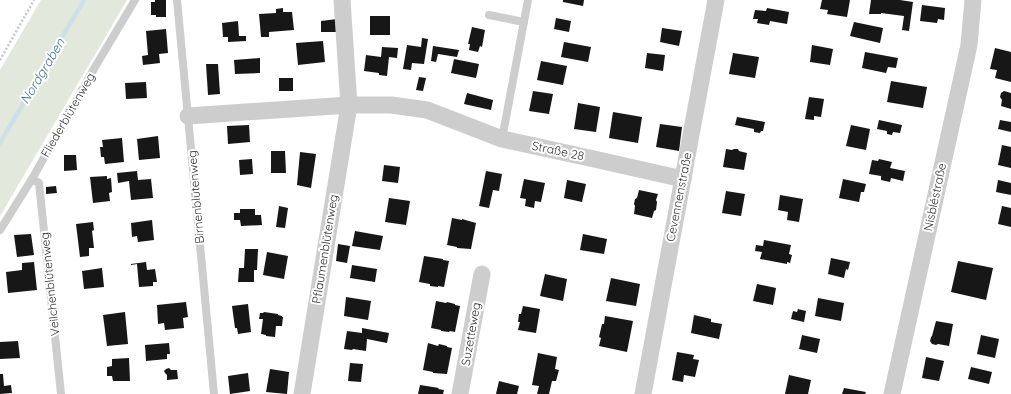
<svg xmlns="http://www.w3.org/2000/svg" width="1011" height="394" font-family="Quicksand,sans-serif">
  <rect width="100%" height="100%" fill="#fff"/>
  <polygon fill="#e3e8dc" points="41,0 127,0 0,216 0,70"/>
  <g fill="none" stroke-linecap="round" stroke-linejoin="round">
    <polyline stroke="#cde0e9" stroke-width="4.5" points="0,143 84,0"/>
  </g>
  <g fill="#171717">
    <polygon points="155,0 166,0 166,17 156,17 156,15 151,15 151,2 155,2"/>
    <polygon points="563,0 584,0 583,6 563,2"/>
    <polygon points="822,0 850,0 847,17 827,14 828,10 820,9"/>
    <polygon points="871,0 900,0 913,2 909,31 902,30 904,16 881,13 881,14 869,14"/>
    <polygon points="922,5 945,8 944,20 938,19 937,23 920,21"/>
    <polygon points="283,8 283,12 292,12 294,30 269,32 269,37 261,37 259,14 276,13 276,9"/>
    <polygon points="767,8 789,12 787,24 770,21 769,25 757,23 758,19 753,19 755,10 766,11"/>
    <rect x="370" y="16" width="20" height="19"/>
    <polygon points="556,18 571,21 569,32 554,29"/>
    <polygon points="337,19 338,32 321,32 321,21"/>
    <polygon points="238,21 239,36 246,36 246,41 228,42 228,37 223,37 222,23"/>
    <polygon points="854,22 883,28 880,43 850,36"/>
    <polygon points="472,27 485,30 482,47 480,46 478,52 469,50 470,44 468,44"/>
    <polygon points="662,28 682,31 679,46 660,42"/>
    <polygon points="166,29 168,53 159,54 160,63 143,65 142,56 148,55 146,31"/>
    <polygon points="422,38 428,39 424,64 412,63 411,70 403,69 407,45 421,47"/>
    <polygon points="323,41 325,62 298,65 296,43"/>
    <polygon points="564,42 591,47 588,62 561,57"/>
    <polygon points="812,45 833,49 830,65 810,62"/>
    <polygon points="433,46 459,50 457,57 438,54 436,62 431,61"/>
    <polygon points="382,47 398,48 397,58 389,57 387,76 379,75 379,73 364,71 366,55 381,57"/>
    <polygon points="995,48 1011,52 1011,82 995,78 997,70 990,69"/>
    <polygon points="865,52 898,58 896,68 888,67 886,73 862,68"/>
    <polygon points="647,53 665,55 663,71 645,68"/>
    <polygon points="733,53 759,57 755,78 729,74"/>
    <polygon points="260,58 260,73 235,74 234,60"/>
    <polygon points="454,59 479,64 476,78 451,73"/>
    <polygon points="541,61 567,66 563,85 537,80"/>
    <polygon points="206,64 218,64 220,94 208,95"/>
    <polygon points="419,77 426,78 423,91 416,90"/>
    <rect x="279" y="78" width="14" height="13"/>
    <polygon points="891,81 927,87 923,108 887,102"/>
    <polygon points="146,82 147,98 126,99 125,83"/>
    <polygon points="533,91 553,94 549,114 529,111"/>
    <polygon points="1004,91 1011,93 1011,109 1001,106 1002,100 1000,97 1001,93"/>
    <polygon points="467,93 493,100 491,110 464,104"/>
    <polygon points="809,97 824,99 821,117 814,116 814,120 805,119"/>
    <polygon points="578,103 600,107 596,132 574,129"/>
    <polygon points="613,112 642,117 638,143 609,138"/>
    <polygon points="737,117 765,122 763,131 761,131 760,133 754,132 754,129 735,125"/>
    <polygon points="879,120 902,125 900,133 893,132 892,135 887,134 887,131 877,129"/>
    <polygon points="1000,120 1011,122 1011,132 998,129"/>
    <polygon points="660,124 682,127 679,151 656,147"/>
    <polygon points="249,125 250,142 228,144 227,126"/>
    <polygon points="851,125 870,129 866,150 846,146"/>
    <polygon points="158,136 160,158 139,160 137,139"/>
    <polygon points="122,138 124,162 105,164 104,157 101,157 100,147 103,147 102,140"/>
    <polygon points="1002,145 1011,147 1011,168 998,165"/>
    <polygon points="726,149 732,150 734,149 738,149 739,151 747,153 744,170 723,167"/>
    <polygon points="271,151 285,151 286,173 271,173"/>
    <polygon points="300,152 316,154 311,188 297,185"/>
    <polygon points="64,155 76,155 77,170 64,171"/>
    <polygon points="252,159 253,174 240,175 239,160"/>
    <polygon points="879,159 892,162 890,168 905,171 903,181 891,178 890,182 881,180 881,176 869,174 872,160 878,161"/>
    <polygon points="384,165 400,167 398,183 382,181"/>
    <polygon points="137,171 138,180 151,179 153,198 131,200 129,181 118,183 117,173"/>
    <polygon points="486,171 502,174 499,191 493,190 489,208 479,206"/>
    <polygon points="107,176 107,179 111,178 112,192 109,193 110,201 93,203 90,177"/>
    <polygon points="524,179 545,183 541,202 535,201 534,208 525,206 526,199 520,198"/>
    <polygon points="843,179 866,184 864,192 861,192 859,202 839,198"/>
    <polygon points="567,180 586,184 582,202 564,198"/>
    <polygon points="998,180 1011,183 1011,195 996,192"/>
    <polygon points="56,186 57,193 46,194 46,187"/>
    <polygon points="639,190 658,194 656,200 657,202 656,210 654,211 652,218 634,214 635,206 634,204 635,199 637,198"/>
    <polygon points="726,191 745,194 741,216 722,213"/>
    <polygon points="780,195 803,199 799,222 787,220 788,212 778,210"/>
    <polygon points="389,198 410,201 406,225 385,222"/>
    <polygon points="279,206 288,208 285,228 276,227"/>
    <polygon points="1002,206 1011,208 1011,227 998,224"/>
    <polygon points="240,209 255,209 255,215 261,215 262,225 241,226 240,220 234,220 234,213 240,213"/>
    <polygon points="452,218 462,220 462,219 476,223 471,249 457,248 457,247 447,245"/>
    <polygon points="152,220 154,240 138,242 137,236 132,237 131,223"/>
    <polygon points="93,222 94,230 92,231 94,248 89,248 89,256 80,257 76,224"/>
    <polygon points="355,231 383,236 380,250 352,246"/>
    <polygon points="31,234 34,255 17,257 14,235"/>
    <polygon points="583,234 607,239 604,254 580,250"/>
    <polygon points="764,240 791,245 789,254 792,255 790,263 787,262 787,264 760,259 762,252 755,251 756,245 763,246"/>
    <polygon points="338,244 350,246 347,263 336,261"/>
    <polygon points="245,249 258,249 257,270 254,270 254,282 238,282 239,268 244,268"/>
    <polygon points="267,252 288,256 284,279 263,275"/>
    <polygon points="424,256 443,259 443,260 449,261 444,287 438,286 438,287 430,286 430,284 419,282"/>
    <polygon points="831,258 850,262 848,270 846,269 844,278 828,274"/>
    <polygon points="958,261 993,268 986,300 951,292"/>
    <polygon points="34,262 37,290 8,293 6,272 22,270 22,263"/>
    <polygon points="146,262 147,270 155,269 157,282 153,282 153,286 139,287 137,264 131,265 131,264"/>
    <polygon points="352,265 377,269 375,282 350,278"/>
    <polygon points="102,268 104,287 84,289 82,271"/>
    <polygon points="545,274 567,279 563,301 540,296"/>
    <polygon points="611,278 640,284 636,306 606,301"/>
    <polygon points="757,284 776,288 773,305 753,301"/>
    <polygon points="346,297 371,301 368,320 344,316"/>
    <polygon points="818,298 844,303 841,321 815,316"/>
    <polygon points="436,301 446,303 447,302 455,304 455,305 460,306 455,332 450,331 449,332 441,331 441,330 431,328"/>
    <polygon points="186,302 188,317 183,318 184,328 165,330 164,323 158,324 157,305"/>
    <polygon points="248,304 251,332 238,334 237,328 235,328 232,306"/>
    <polygon points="523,306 540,309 536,333 518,330 520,322 518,322 519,314 521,314"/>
    <polygon points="798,309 806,311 804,322 791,319 793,311 797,312"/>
    <polygon points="125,312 128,344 107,346 103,315"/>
    <polygon points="264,312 278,314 278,315 282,316 282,317 283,317 282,326 276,326 275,337 266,336 266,335 261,334 263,319 259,319 260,313 263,313"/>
    <polygon points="694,315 711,319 711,322 722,324 719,339 691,333"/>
    <polygon points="605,316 633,321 627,352 599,346 601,338 599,337 602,324 604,324"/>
    <polygon points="936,321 953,324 949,346 938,344 936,345 932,344 930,341 931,337 932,336"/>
    <polygon points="362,328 389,333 387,343 367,339 366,351 353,349 352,350 344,349 347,331 362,333"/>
    <polygon points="802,335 820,339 817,353 799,349"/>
    <polygon points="981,335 999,339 995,358 977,354"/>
    <polygon points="18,341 20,358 0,359 0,342"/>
    <polygon points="169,343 170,354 167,354 167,359 146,361 145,345"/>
    <polygon points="428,343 438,346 439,344 447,346 447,347 452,348 447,374 433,373 433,372 423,370"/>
    <polygon points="677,352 694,355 693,359 699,360 695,377 684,375 683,382 672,380"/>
    <polygon points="538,353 557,357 555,369 559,370 556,381 552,381 549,394 537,394 539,386 532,385"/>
    <polygon points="926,357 944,361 939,381 922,378"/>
    <polygon points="129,358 130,381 113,381 112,376 107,376 107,367 112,366 112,359"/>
    <polygon points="350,363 363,364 361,382 348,381"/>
    <polygon points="971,367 992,372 989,384 968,379"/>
    <polygon points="169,368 171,370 177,370 178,379 167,380 167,375 165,373 164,371 166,369"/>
    <polygon points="270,369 289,372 287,394 266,392"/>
    <polygon points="248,373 250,391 230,394 228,376"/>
    <polygon points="0,374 3,374 4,386 11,385 12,393 0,394"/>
    <polygon points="789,375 811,380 808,394 785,394"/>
    <polygon points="499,381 519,386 517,394 496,394"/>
    <polygon points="420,385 439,388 438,389 444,390 443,394 418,394"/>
    <polygon points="844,388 866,392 865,394 842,394"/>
  </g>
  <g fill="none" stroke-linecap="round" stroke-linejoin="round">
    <polyline stroke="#c7c7c7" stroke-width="2.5" stroke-dasharray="2 2" stroke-linecap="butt" points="0,60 34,0"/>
    <g stroke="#cdcdcd" stroke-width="8">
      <polyline points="177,0 214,394"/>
      <polyline points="489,15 524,22"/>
      <polyline points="502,139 528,0"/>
      <polyline points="32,179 39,183 61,394"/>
      <polyline points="0,230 32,179 95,67 135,0"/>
    </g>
    <g stroke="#cdcdcd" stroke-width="17">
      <polyline points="188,116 349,105 391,105 427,110 502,139 594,159 683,179"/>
      <polyline points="302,394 349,105 342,0"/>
      <polyline points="460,394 482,274"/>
      <polyline points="643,394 716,0"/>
      <polyline points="892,394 969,45 973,0"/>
    </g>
  </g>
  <g text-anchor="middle" stroke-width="4" stroke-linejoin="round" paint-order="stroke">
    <g font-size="12" fill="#303030" stroke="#fff">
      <text transform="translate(68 115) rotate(-60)" y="4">Fliederblütenweg</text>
      <text transform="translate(558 151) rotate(12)" y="4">Straße 28</text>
      <text transform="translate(196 197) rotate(-95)" y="4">Birnenblütenweg</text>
      <text transform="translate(679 197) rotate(-79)" y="4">Cevennenstraße</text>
      <text transform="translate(935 197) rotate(-78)" y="4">Nisbléstraße</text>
      <text transform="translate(325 249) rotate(-81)" y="4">Pflaumenblütenweg</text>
      <text transform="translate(50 284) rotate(-96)" y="4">Veilchenblütenweg</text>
      <text transform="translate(471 334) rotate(-80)" y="4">Suzetteweg</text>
    </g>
    <g font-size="13" font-style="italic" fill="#44748b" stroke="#fff">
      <text transform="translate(42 71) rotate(-59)" y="5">Nordgraben</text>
    </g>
  </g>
</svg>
